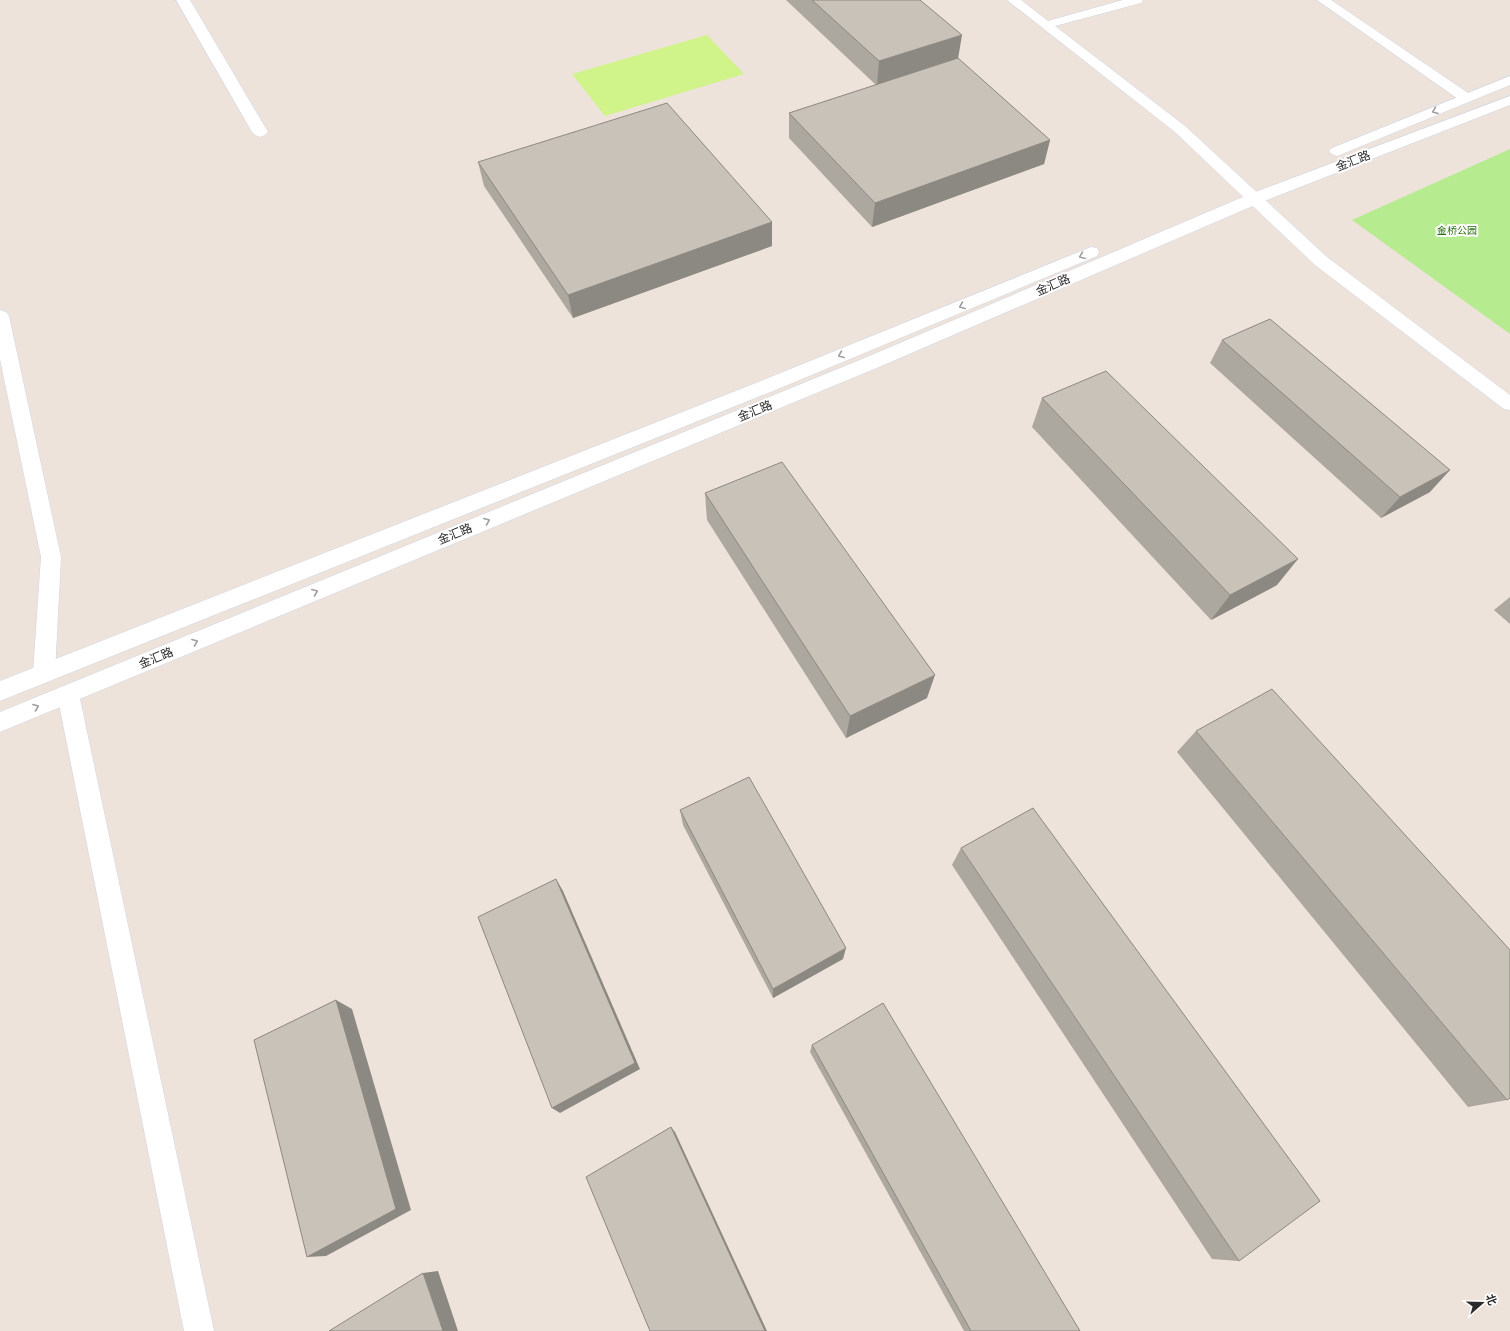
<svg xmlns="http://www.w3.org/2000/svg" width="1510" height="1331" font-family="Mulish,'Noto Sans SC',sans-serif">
  <rect width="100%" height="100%" fill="#eee3da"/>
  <polygon fill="#b7eb90" points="1510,149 1510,334 1352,220"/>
  <polygon fill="#d0f38a" points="707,35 744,74 605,116 572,74"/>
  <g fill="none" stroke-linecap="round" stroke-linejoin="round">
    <defs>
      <g id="lane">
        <polygon points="1007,0 1021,0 1048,21 1123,0 1143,0 1141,3 1055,26 1185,126 1327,257 1510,395 1510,410 1504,409 1315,265 1175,132"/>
        <polygon points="1317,0 1331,0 1471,95 1473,98 1471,101 1466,102 1461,101"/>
        <polygon points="68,685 76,687 79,694 214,1331 184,1331 57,694 60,687"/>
      </g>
      <g id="street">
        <polygon points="176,0 190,0 268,132 265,135 260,137 255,135 252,132"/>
        <polygon points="0,310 6,312 9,316 61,557 55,673 52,680 44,683 36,680 33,673 41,557 0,359"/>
      </g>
      <g id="secondary">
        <polygon points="1510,76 1510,85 1342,154 1337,156 1332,154 1329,151 1332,148"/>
        <polygon points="1510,96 1510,105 1262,202 879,367 0,732 0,712 867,357 1250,194"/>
        <polygon points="1091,247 1097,248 1099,252 1097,256 773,391 0,701 0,681 761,381"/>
      </g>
    </defs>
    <use href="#lane" stroke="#cfd5e5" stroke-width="1"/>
    <use href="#street" stroke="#cfd5e5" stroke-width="1"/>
    <use href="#secondary" stroke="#cfd5e5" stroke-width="1"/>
    <use href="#lane" fill="#fff" fill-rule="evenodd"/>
    <use href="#street" fill="#fff" fill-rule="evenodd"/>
    <use href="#secondary" fill="#fff" fill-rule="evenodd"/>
  </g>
  <g fill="#aca79f">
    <polygon points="786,0 920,0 958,59 1050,140 1044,164 872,227 789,138 789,113 876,85"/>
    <polygon points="478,162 772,222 772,246 573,318 484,186"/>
    <polygon points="1222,340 1430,492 1381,518 1210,363"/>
    <polygon points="1042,398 1277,585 1211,620 1032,427"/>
    <polygon points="705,493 927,698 846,738 707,520"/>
    <polygon points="1510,597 1510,624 1494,610"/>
    <polygon points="1196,731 1507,1100 1468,1107 1177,752"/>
    <polygon points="680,810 843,959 773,998 683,825"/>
    <polygon points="961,848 1239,1261 1212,1259 952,865"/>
    <polygon points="812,1045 1080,1331 964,1331 810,1052"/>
  </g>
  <g fill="#8c8882">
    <polygon points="962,35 958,59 877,85 879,61"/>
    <polygon points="1050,140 1044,164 872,227 875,203"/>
    <polygon points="772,222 772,246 573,318 568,295"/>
    <polygon points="1450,470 1430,492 1381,518 1400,497"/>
    <polygon points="1298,559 1277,585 1211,620 1230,595"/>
    <polygon points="935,675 927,698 846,738 850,716"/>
    <polygon points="556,879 563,891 640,1069 560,1113 552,1108"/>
    <polygon points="846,948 843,959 773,998 773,989"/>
    <polygon points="336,1000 352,1009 411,1210 326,1256 307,1257"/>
    <polygon points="671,1127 675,1132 767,1331 765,1331"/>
    <polygon points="438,1271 458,1331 443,1331 423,1273"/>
  </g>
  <g fill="#c8c2b9" stroke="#8c8882">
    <polygon points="812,0 920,0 962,35 879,61"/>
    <polygon points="958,58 1050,140 875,203 789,113"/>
    <polygon points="667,103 772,222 568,295 478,162"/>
    <polygon points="1270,319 1450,470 1400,497 1222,340"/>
    <polygon points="1106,371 1298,559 1230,595 1042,398"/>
    <polygon points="782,462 935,675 850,716 705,493"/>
    <polygon points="1272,689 1510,950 1510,1098 1507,1100 1196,731"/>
    <polygon points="749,777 846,948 773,989 680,810"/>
    <polygon points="1033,808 1320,1201 1239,1261 961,848"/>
    <polygon points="556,879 635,1063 552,1108 478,917"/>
    <polygon points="336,1000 396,1209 307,1257 254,1040"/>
    <polygon points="883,1003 1080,1331 971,1331 812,1045"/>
    <polygon points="671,1127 765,1331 650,1331 586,1177"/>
    <polygon points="423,1273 443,1331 329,1331"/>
  </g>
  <defs><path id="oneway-chevron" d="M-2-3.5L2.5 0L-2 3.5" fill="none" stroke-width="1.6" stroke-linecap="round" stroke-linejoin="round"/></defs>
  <g stroke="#9f9f9f">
    <use href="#oneway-chevron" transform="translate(1435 111) rotate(158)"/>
    <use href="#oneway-chevron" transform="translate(1082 256) rotate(158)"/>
    <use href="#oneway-chevron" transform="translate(962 306) rotate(158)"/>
    <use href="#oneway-chevron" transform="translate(841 355) rotate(158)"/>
    <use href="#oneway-chevron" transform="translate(487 521) rotate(-22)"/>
    <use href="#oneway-chevron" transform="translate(315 592) rotate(-22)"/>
    <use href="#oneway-chevron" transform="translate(195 642) rotate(-22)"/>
    <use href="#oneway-chevron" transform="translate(36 707) rotate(-22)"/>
  </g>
  <g text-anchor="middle" stroke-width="4" stroke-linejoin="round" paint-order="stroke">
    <g font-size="10" fill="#2d6f12" stroke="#fff">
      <text x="1457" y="234">金桥公园</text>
    </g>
    <g font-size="12" fill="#2a2a2a" stroke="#fff">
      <text transform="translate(1353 161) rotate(-21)" y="4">金汇路</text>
      <text transform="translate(1053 285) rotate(-23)" y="4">金汇路</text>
      <text transform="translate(755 411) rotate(-22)" y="4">金汇路</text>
      <text transform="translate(455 534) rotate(-22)" y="4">金汇路</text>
      <text transform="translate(156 658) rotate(-22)" y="4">金汇路</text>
    </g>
  </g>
  <g transform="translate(1482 1303) rotate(70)" stroke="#ffffff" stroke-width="3" paint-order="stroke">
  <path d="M0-3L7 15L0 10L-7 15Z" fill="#2a2a2a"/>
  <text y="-6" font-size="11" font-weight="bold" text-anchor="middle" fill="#2a2a2a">北</text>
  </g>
</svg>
